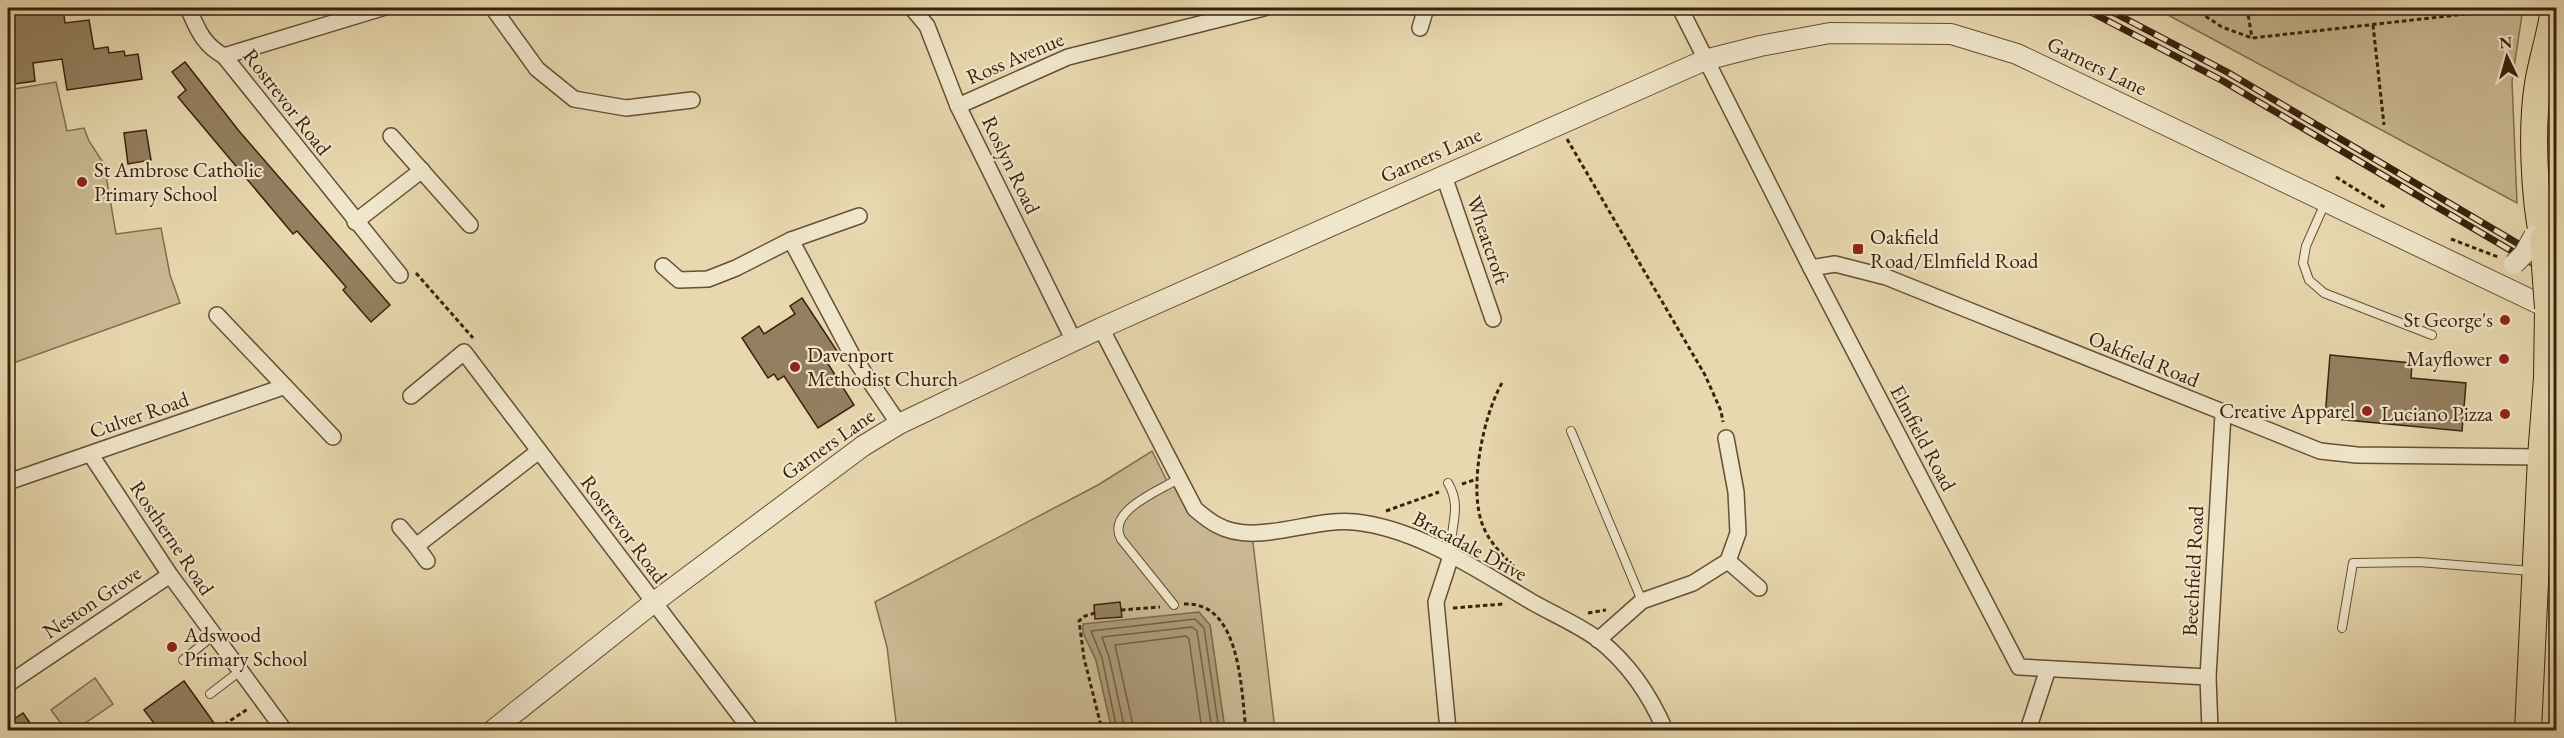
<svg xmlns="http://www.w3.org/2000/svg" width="2564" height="738" font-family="'EB Garamond',serif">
  <rect width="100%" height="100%" fill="#e8d8af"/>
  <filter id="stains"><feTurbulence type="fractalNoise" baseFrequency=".00333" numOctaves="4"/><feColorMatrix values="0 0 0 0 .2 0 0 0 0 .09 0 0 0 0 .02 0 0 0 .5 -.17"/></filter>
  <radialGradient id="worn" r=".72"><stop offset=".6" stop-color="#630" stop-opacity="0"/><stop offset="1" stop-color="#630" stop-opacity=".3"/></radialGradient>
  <g fill="#cab993" stroke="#826d50" stroke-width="1.5">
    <polygon points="2155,8 2523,8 2512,81 2517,203"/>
    <polygon points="56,82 67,131 84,128 89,141 104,164 116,234 161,228 170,275 180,303 8,365 8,90"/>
    <polygon points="1152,451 1169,485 1178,479 1195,510 1252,534 1275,730 1225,730 1210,625 1084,633 1096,660 1112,730 897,730 887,647 875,602 1098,485"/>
    <polygon points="95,678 113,704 75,730 66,730 51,710"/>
  </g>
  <polygon fill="#ac9a78" stroke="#7e6a4d" stroke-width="1.5" points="1199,612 1210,625 1225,730 1112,730 1096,660 1083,633 1083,624"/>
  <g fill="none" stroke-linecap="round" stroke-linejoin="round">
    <g stroke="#725e42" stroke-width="1.5">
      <polyline points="1117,730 1102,658 1091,631 1195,619 1204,628 1219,730"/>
      <polyline points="1125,730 1109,657 1102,637 1192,627 1197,631 1212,730"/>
      <polyline points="1134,730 1115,645 1186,636 1189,639 1202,730"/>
    </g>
  </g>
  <g fill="#948061" stroke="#39210c" stroke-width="1.5">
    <polygon points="51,8 63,8 65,23 89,20 94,49 108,47 109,53 124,51 125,56 138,54 142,79 67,90 62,59 33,63 35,81 8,85 8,14"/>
    <polygon points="185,62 239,131 390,305 371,322 343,290 346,287 327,265 297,231 293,234 178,97 186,90 172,72"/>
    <polygon points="146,130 151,160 128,164 124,133"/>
    <polygon points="802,298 837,351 825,359 854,405 818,428 784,376 778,380 774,374 768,378 742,338 759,326 764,334 795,314 790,306"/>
    <polygon points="2330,355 2412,363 2411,378 2466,383 2462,431 2325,418"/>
    <polygon points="1120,602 1122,617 1095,619 1094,605"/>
    <polygon points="184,681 219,730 159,730 144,710"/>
    <polygon points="23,713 35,730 8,730 8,723"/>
  </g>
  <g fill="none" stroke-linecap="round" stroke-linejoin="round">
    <defs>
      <g id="service">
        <polyline points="2325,203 2306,246 2303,263 2309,280 2324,293 2432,335"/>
        <polyline points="1571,431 1642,601"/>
        <path d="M1448,483C1463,508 1449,527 1451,554"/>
        <path d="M1174,605L1121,539C1106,511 1159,491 1178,479"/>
        <polyline points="2342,628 2353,563 2419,562 2531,571"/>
        <polyline points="183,660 214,635"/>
        <polyline points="210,694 240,671"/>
      </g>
      <g id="minor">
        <path d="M188,8C197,28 203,45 224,56L400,275"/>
        <polyline points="493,8 537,69 574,99 626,108 692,100"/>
        <polyline points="912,8 927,26 958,106 1074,341"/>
        <polyline points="1680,8 1811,268 2019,667 2208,677"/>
        <polyline points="1420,28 1426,8"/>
        <polyline points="224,56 382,8"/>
        <polyline points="958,106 1068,57 1264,8"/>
        <polyline points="391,136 470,225"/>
        <polyline points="1444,176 1493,319"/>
        <polyline points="355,222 422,170"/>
        <polyline points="791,240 852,355 899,424"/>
        <polyline points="663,266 679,280 708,279 736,268 791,240 859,216"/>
        <polyline points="1811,268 1835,264 1886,277 2320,451 2357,455 2541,457"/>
        <polyline points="217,315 333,437"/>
        <path d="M1101,328L1195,509C1202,515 1209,521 1217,525C1256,547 1312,517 1355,522C1419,529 1477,570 1532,602C1553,614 1579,625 1599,640C1629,664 1650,695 1665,730"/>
        <polyline points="411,396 464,352 751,730"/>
        <polyline points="91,455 170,575 284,730"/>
        <polyline points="8,482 283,387"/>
        <polyline points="400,527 416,546 539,451"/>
        <polyline points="416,546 427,561"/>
        <polyline points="1728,561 1759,588"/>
        <polyline points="1598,640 1642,601 1693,583 1728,561 1738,533 1736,492 1726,438"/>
        <polyline points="8,684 170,575"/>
        <polyline points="1448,730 1436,602 1451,556"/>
        <polyline points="2028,730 2048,669"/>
        <polyline points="2210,730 2208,677 2223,414"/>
      </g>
      <polyline id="tertiary" points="493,730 653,603 863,446 899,424 1101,328 1705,60 1760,46 1830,33 1951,34 2017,54 2548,308"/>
      <g id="primary">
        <path d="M2543,239C2534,197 2531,127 2538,84C2542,58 2551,34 2554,8"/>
        <polyline points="2528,730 2541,457 2547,378 2548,308"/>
      </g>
    </defs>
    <use href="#service" stroke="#654f35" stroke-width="10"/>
    <use href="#minor" stroke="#654f35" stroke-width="18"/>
    <use href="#tertiary" stroke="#654f35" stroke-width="22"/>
    <use href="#primary" stroke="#39210c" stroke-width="28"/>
    <g stroke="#39210c" stroke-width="3" stroke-dasharray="4.5 3" stroke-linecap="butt">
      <polyline points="2193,8 2222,27 2252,38 2520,8"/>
      <polyline points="2247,8 2252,38"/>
      <polyline points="2373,25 2384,125"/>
      <polyline points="1567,139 1705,375 1721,411 1723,422"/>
      <polyline points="2336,177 2386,208"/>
      <polyline points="2451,239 2498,257"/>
      <polyline points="416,273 473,338"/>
      <path d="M1502,383C1483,416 1468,489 1483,526C1491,546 1508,560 1523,576"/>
      <polyline points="1462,484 1477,479"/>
      <polyline points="1386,511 1439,492"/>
      <path d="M1184,604C1241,601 1241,690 1246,730"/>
      <polyline points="1453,608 1503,604"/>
      <polyline points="1121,610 1160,607"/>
      <polyline points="1095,613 1085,616 1079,621 1084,658 1102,730"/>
      <polyline points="1588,613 1606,610"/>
      <polyline points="218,729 249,708"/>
    </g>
    <use href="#service" stroke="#f0e6cb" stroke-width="8"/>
    <use href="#minor" stroke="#f0e6cb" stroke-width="15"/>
    <use href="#tertiary" stroke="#f0e6cb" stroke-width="20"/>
    <use href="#primary" stroke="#e8d8af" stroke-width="26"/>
    <defs>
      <g id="rail">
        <polyline points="2083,8 2223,81 2556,277"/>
        <polyline points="2105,8 2227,72 2556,266"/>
      </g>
    </defs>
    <use href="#rail" stroke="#39210c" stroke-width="7"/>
    <use href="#rail" stroke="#f0e6cb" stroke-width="4.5" stroke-dasharray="14" stroke-linecap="butt"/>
    <defs>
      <polyline id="tertiary-bridge" points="2514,264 2524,254 2534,236"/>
      <polyline id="primary-bridge" points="2543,239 2548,308"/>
    </defs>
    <use href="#tertiary-bridge" stroke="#654f35" stroke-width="22" stroke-linecap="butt"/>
    <use href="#primary-bridge" stroke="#39210c" stroke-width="28" stroke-linecap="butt"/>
    <use href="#tertiary-bridge" stroke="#f0e6cb" stroke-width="20"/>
    <use href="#primary-bridge" stroke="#e8d8af" stroke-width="26"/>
  </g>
  <g fill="#8f2418" stroke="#f0e6cb" stroke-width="2">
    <circle cx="82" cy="182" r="6"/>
    <rect x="1852" y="243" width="12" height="12" rx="3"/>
    <circle cx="2505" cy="320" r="6"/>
    <circle cx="2504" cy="359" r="6"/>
    <circle cx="795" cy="367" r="6"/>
    <circle cx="2367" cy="411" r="6"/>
    <circle cx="2505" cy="414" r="6"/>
    <circle cx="172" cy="647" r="6"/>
  </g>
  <g text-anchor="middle" stroke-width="4.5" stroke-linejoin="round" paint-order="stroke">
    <g font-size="21" fill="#39210c" stroke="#f0e6cb">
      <text transform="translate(1015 58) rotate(-23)" y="7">Ross Avenue</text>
      <text transform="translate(2097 66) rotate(26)" y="7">Garners Lane</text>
      <text transform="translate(287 102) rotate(52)" y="7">Rostrevor Road</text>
      <text transform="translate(1431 155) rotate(-24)" y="7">Garners Lane</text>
      <text transform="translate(1011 165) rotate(64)" y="7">Roslyn Road</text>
      <text transform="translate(1488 240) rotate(71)" y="7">Wheatcroft</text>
      <text transform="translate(2144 359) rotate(22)" y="7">Oakfield Road</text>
      <text transform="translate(139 415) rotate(-19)" y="7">Culver Road</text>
      <text transform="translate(1923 438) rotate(62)" y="7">Elmfield Road</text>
      <text transform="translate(828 444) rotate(-35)" y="7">Garners Lane</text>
      <text transform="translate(624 529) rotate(53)" y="7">Rostrevor Road</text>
      <text transform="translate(172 538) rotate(56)" y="7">Rostherne Road</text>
      <text transform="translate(1470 546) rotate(28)" y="7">Bracadale Drive</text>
      <text transform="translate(2193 571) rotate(-87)" y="7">Beechfield Road</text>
      <text transform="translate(92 602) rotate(-34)" y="7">Neston Grove</text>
    </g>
    <g font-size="21" fill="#39210c" stroke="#f0e6cb" text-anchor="start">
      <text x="94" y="177">St Ambrose Catholic<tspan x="94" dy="24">Primary School</tspan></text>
      <text x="1870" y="244">Oakfield<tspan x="1870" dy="24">Road/Elmfield Road</tspan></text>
      <text x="2493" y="327" text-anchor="end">St George's</text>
      <text x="807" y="362">Davenport<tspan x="807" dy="24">Methodist Church</tspan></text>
      <text x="2492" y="366" text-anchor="end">Mayflower</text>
      <text x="2355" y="418" text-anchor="end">Creative Apparel</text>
      <text x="2493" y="421" text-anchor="end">Luciano Pizza</text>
      <text x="184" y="642">Adswood<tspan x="184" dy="24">Primary School</tspan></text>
    </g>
  </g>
  <rect width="2564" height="738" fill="none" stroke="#e8d8af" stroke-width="30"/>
  <rect x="9" y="9" width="2546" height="720" fill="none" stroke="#39210c" stroke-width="3"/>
  <rect x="15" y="15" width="2534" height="708" fill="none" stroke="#39210c" stroke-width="1.5"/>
  <g transform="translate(2507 57) rotate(355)" stroke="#f0e6cb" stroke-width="4.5" paint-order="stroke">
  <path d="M0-4.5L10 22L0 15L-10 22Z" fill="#39210c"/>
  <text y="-9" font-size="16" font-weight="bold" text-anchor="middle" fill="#39210c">N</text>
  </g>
  <rect width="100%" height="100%" filter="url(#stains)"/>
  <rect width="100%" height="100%" fill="url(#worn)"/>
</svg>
